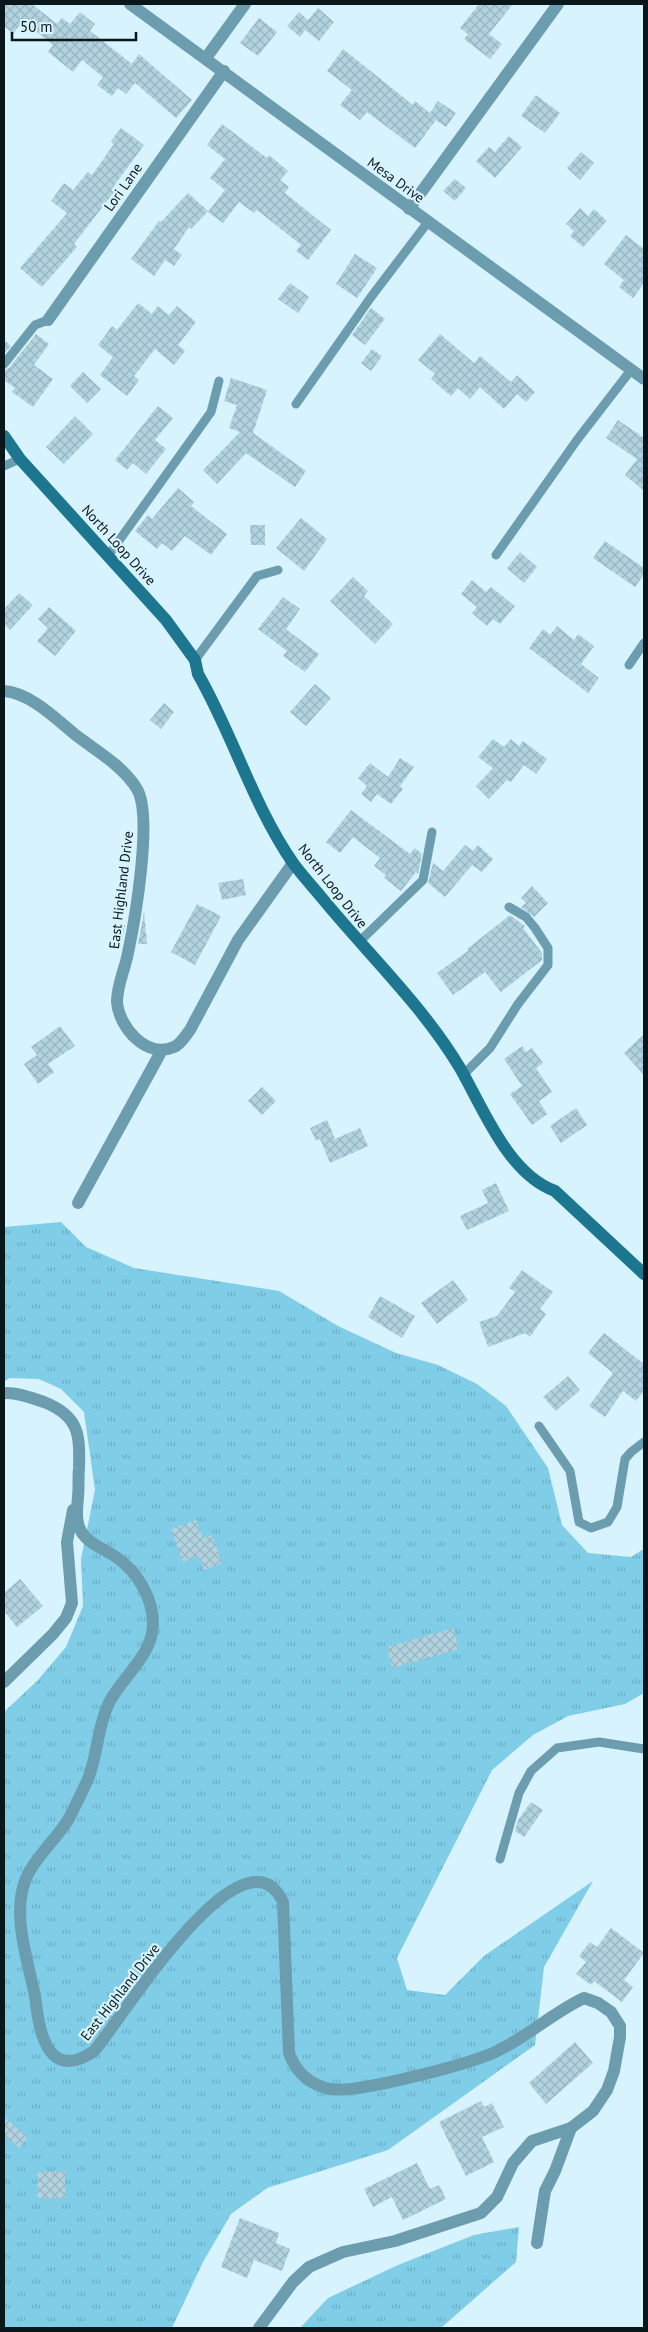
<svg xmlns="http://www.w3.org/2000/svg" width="648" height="2332" font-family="'PT Sans',sans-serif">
  <defs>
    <pattern id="grass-tufts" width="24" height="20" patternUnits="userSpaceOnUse" patternTransform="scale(1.25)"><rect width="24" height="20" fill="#7fcde7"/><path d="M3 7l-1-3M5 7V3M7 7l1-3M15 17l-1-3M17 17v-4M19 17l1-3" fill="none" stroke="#6cafc6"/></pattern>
    <pattern id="building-cross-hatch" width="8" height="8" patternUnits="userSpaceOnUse" patternTransform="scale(1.25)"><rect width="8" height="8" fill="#b1d3e0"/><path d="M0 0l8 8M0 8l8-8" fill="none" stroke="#97b4c0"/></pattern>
  </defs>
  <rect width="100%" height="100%" fill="#d7f3fd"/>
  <g fill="url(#grass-tufts)">
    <polygon points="61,1222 86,1247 134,1268 279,1291 338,1326 396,1353 438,1365 477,1384 506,1406 548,1468 562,1525 588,1553 631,1557 644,1549 644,1693 625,1704 568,1716 533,1735 492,1770 397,1958 407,1990 445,1995 484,1956 593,1881 544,1967 535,2045 388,2150 267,2188 231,2214 203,2262 172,2328 4,2328 4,1712 38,1680 66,1647 83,1606 81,1559 95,1490 84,1412 61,1389 39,1379 10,1378 4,1381 4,1227"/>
    <polygon points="519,2227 516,2262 441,2328 300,2328 328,2298 398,2265 474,2235"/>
  </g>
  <g fill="url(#building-cross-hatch)">
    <polygon points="4,4 32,4 57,24 62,18 70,24 80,12 95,24 90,31 132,64 139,54 192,100 176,118 135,83 126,94 118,88 112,96 97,85 103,77 82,60 73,72 48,52 53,45 23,21 13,34 4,26"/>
    <polygon points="479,4 513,4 489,34 502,44 490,59 464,39 468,34 460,28"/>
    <polygon points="318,8 334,22 319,41 305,30 300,37 287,26 299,12 308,20"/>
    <polygon points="259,18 277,32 258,56 240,43"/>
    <polygon points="343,49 413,105 415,101 430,113 438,101 456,113 446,127 436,120 415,148 367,112 360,120 340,105 352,90 327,71"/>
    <polygon points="536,95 560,113 545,133 521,116"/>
    <polygon points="222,124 267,158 269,155 288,171 280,180 289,187 285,193 331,230 308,260 296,251 301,245 257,210 254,213 239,202 223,223 208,212 225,190 210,178 225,159 207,145"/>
    <polygon points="121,128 144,145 111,190 114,192 74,244 77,247 42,287 20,268 67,213 51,201 64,183 73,190 88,172 92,175 114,144 111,141"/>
    <polygon points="509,136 522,147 495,178 476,161 489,147 495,152"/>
    <polygon points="581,152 594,163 580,180 567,168"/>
    <polygon points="455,179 466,188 455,201 443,191"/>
    <polygon points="188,193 208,211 191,229 189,227 174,249 182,255 174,266 165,260 154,276 131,259 159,221 161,222"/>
    <polygon points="580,208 588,216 594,209 607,221 583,247 570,236 574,231 566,224"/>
    <polygon points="626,235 644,249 644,283 633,298 619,287 624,280 604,264"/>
    <polygon points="355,254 377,268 357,298 336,284"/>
    <polygon points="290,283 309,297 298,313 278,299"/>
    <polygon points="138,303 152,314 158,306 169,315 177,306 196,322 178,345 185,351 174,365 155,349 134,376 139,380 127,396 100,375 113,357 98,345 112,326 117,330"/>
    <polygon points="371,308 385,319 365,345 352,335"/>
    <polygon points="36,334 49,344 34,365 53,379 33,407 12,392 15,388 4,380 4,370 9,368"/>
    <polygon points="440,334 474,363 480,356 511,382 517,375 535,392 526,402 517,394 504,409 480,387 470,399 458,388 451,396 431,379 435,374 418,360"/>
    <polygon points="4,340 11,346 4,354"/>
    <polygon points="372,349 382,356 371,371 361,363"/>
    <polygon points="83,372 101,389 87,403 70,386"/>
    <polygon points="231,378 267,390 253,433 306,471 295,487 246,453 217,484 203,470 240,432 229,428 237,405 224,401"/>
    <polygon points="158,406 173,418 155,440 166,449 146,474 133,463 127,470 115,460"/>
    <polygon points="75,416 93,434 64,464 46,447"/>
    <polygon points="618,420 644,438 644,491 625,475 637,459 606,438"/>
    <polygon points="178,488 194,502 191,506 227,534 211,555 185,536 172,551 162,543 157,549 135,531 148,515 152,519"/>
    <polygon points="301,518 327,539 304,571 276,548"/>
    <polygon points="250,525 265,525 265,545 251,545"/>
    <polygon points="605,541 644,568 644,574 635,587 593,558"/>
    <polygon points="520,552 537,567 524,583 507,568"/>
    <polygon points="353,577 368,591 364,596 393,624 375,644 330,601"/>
    <polygon points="472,580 486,592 491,587 515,606 500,624 493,619 487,626 472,613 477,607 461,594"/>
    <polygon points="19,593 33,605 10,630 4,623 4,609"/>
    <polygon points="283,597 300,609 286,629 319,654 305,672 283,656 287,651 258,629"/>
    <polygon points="49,607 76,631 55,656 37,641 48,628 38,619"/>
    <polygon points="557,626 574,640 578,634 594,646 581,664 599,678 588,693 529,648 543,629 550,635"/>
    <polygon points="315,684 331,698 306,726 290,712"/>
    <polygon points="164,703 174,712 161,729 150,720"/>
    <polygon points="493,739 504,747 511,739 519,746 523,741 547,759 536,774 524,765 511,782 507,780 489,799 476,786 493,768 478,757"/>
    <polygon points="400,758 414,767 400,786 403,789 391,804 377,794 371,802 361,794 367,786 358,778 370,763 388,777"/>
    <polygon points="351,810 410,854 415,848 422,854 418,874 416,872 401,891 384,878 386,875 374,866 380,858 353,837 340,853 326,842"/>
    <polygon points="465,845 473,851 478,845 493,859 482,872 472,865 445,897 428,883 433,863 443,871"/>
    <polygon points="243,879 246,895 222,900 218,883"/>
    <polygon points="532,886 548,903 534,917 521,907 526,903 521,898"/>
    <polygon points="197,904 221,916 195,965 171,952"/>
    <polygon points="144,911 147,944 138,944 143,918"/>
    <polygon points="510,915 525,926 523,928 542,953 542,960 501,992 485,972 453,995 437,973 469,950 467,949"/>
    <polygon points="119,925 125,925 121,945 120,945"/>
    <polygon points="60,1026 75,1046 48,1064 54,1072 38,1084 24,1064 37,1055 31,1047"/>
    <polygon points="644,1034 644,1075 624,1053"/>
    <polygon points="522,1046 526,1052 532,1048 543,1063 536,1068 552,1092 539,1101 547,1114 532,1125 510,1094 522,1086 504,1059"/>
    <polygon points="262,1087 276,1101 262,1115 248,1101"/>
    <polygon points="576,1108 587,1125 561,1143 550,1126"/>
    <polygon points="327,1120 335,1139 360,1128 368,1146 330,1163 320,1139 316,1141 310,1128"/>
    <polygon points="496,1183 509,1211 467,1230 460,1216 488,1203 482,1190"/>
    <polygon points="522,1270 553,1292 540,1309 546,1314 530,1337 525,1333 488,1347 479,1322 497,1316 515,1292 509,1288"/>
    <polygon points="453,1280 468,1300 437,1324 421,1303"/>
    <polygon points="380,1296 415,1316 402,1338 368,1317"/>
    <polygon points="604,1333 644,1364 644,1391 636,1401 623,1391 605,1417 589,1406 613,1373 588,1353"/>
    <polygon points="568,1376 580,1390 556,1411 543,1397"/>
    <polygon points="196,1520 203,1538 212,1535 222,1563 204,1570 199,1556 183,1562 171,1529"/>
    <polygon points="20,1579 43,1606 17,1627 4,1611 4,1593"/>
    <polygon points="453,1628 459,1649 392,1668 387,1647"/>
    <polygon points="531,1802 543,1810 524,1837 515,1831 518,1820"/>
    <polygon points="611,1928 644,1953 624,1980 633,1987 622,2002 594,1981 591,1985 576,1974 586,1962 579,1956 590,1942 597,1947"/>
    <polygon points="575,2042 593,2063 546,2104 529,2083"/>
    <polygon points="481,2101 484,2107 492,2103 504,2127 482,2137 494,2162 466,2176 439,2122"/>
    <polygon points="4,2117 28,2137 19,2148 4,2135"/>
    <polygon points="417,2163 430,2189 439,2185 446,2199 403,2220 392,2197 373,2207 364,2189"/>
    <polygon points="65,2171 65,2198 37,2198 37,2172"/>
    <polygon points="240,2218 279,2233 276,2243 290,2249 282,2271 254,2260 247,2278 221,2267"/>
  </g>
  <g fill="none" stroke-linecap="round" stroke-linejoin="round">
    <g stroke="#6c9daf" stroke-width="9">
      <polyline points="4,364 35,325 48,320"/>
      <polyline points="296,404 371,297 428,222"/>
      <polyline points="4,466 20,459"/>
      <polyline points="496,555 577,440 631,370"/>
      <polyline points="108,556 211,412 219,381"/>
      <polyline points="195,660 257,576 278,570"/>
      <polyline points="629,665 644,643"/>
      <polyline points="359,942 423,880 432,832"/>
      <polyline points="463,1075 490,1048 518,1004 548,965 548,948 535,928 526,917 509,907"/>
      <polyline points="539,1426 570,1471 579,1522 591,1528 608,1522 617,1507 625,1459 631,1452 644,1442"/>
      <polyline points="500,1859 519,1793 531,1771 557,1748 599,1742 644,1749"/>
    </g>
    <g stroke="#6c9daf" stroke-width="12">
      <polyline points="130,4 644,379"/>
      <polyline points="206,58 245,4"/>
      <polyline points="409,209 558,4"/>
      <polyline points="48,320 224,71"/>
      <path d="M4,691C31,693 57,720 77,736C98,752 123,766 137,789C153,816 135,920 128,953C125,969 117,985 117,1002C119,1027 146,1059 174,1047C181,1044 185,1036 190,1030L238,940L293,863"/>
      <polyline points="78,1203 162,1050"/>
      <path d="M4,1393C16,1392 33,1398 44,1402C79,1416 80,1434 79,1468C78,1478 79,1488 78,1497C77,1510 75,1522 82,1533C90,1545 105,1549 116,1557C137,1571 153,1598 153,1624C153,1655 122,1677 109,1703C97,1727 98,1754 88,1779C82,1792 75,1807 68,1820C55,1841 34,1858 25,1881C12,1916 28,1961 35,1996C37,2010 38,2024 43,2037C53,2065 71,2067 94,2051C118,2025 243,1818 283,1902L289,2053C296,2072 310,2085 330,2089C356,2094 465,2065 493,2053C525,2039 552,2013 584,1998L598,2003L611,2012L620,2026V2037L614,2071L607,2090L593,2111L571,2128L555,2171L545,2191L537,2243"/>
      <polyline points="4,1682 53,1634 66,1618 72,1603 67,1542 73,1510"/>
      <polyline points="259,2328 293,2282 309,2267 343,2252 395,2241 481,2213 497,2197 513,2163 532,2141 571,2128"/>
    </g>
    <path stroke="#1d768f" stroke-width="12" d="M4,436L20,459L166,620L195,660L198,674C233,735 253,805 293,863C302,875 312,886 322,898C368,954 423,1006 460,1068C483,1108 508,1174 555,1191L644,1274"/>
  </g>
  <g text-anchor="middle" stroke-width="4.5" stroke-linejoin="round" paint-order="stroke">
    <g font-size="14" fill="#09161a" stroke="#d7f3fd">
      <text transform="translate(396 180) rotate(36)" y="5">Mesa Drive</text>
      <text transform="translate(123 187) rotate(-55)" y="5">Lori Lane</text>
      <text transform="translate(119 545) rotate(48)" y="5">North Loop Drive</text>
      <text transform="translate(333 886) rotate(52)" y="5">North Loop Drive</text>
      <text transform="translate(121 890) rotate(-83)" y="5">East Highland Drive</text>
      <text transform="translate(120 1992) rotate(-52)" y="5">East Highland Drive</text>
    </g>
  </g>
  <rect width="648" height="2332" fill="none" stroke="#09161a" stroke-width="10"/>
  <path d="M12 32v8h124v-8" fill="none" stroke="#09161a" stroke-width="2.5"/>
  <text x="20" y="32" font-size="15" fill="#09161a" stroke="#d7f3fd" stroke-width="4" paint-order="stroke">50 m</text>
</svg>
